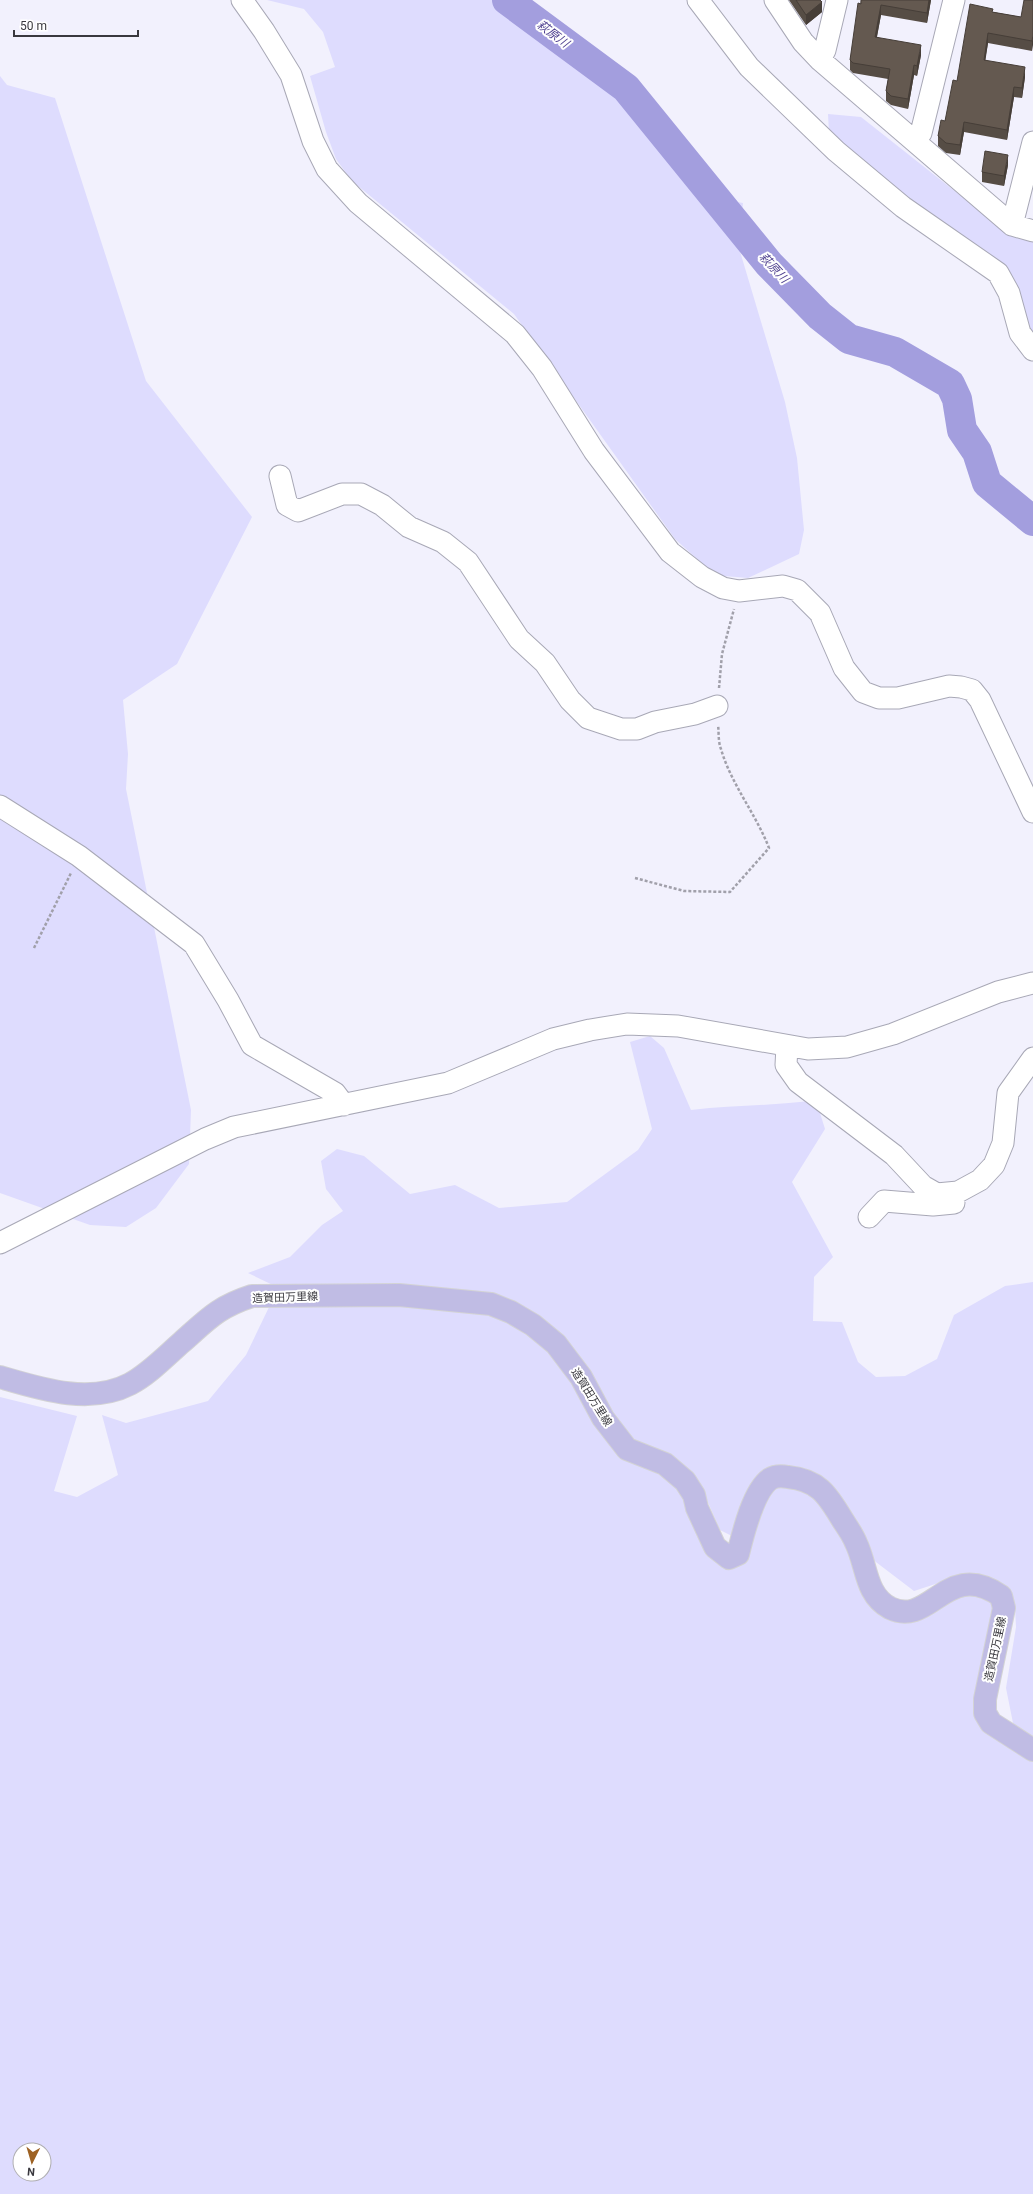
<svg xmlns="http://www.w3.org/2000/svg" width="1033" height="2194" font-family="Roboto,'Noto Sans JP',sans-serif">
  <rect width="100%" height="100%" fill="#f2f1fd"/>
  <path fill="#dedcfe" fill-rule="evenodd" d="M267,0h237l153,105 45,91 41,7 -4,45 46,154 12,56 7,72 -5,24 -51,24 -24,-2 -18,-9 -31,-28 -161,-225 -162,-133 -16,-22 -10,-27 -16,-56 25,-9 -12,-35 -19,-23z
    M0,76l7,9 48,13 91,283 106,136 -75,147 -54,36 5,54 -2,35 65,321 -2,54 -33,44 -30,19 -36,-2 -90,-32z
    M828,114l33,3 143,113 29,9v105l-28,-69 -121,-89 -55,-53z
    M650,1036l14,12 27,62c42,-5 83,-4 125,-10l9,29 -33,53 41,75 -19,20 -1,44 29,1 16,40 18,15 29,-1 32,-17 17,-44 51,-29 28,-4v460l-20,-19 -7,-35 10,-61 -1,-20 -7,-16 -12,-10 -30,-7 -52,17 -46,-35 -33,-66 -69,-17 -34,63 -12,-6 -14,-32 -17,-29 -60,-29 -45,-77 -23,-27 -33,-25 -251,-24 -29,-14 42,-16 32,-32 21,-14 -17,-22 -5,-28 16,-12 27,7 46,38 45,-9 44,23 68,-6 71,-52 14,-21 -22,-87z
    M271,1303h127l91,9 18,7 44,30 24,32 87,88 18,16 30,66 38,-13 26,-54 38,6 76,124 70,-22 37,7 -16,99 54,59v437h-1033v-797l77,19 -23,75 23,6 41,-22 -16,-60 24,8 82,-22 38,-46zM20,2150h24v24h-24z"/>
  <g fill="none" stroke-linecap="round" stroke-linejoin="round">
    <path stroke="#a39ede" stroke-width="30" d="M507,0l119,88 143,176 51,52 29,23 46,13 55,32 7,15 5,31 15,22 10,31 46,38"/>
    <defs>
      <path id="minor" d="M242,0l22,31 27,44 22,66 14,28 31,34 157,131 27,34 52,83 76,101 32,25 21,11 16,3 44,-5 14,4 23,23 24,55 19,24 16,6h19l51,-12 12,1 11,3 8,10 53,112
        M698,0l51,67 87,84 67,56 95,66 11,20 11,40 13,17
        M775,0l28,42 17,18 192,165 21,6
        M820,60l5,-10 12,-50
        M915,141l6,-8 33,-133
        M1012,225l21,-83
        M280,476l7,29 11,6 44,-17h19l21,11 27,22 34,15 25,20 51,77 26,24 25,37 18,18 33,11h16l18,-7 40,-8 22,-8
        M0,806l79,50 115,88 34,56 24,45 83,48 9,12
        M787,1046l-1,19 12,17 96,73 29,31 14,8 21,-2 22,-12 14,-15 9,-22 5,-50 25,-35
        M869,1217l15,-16 49,4 21,-2
        M0,1243l205,-104 29,-12 214,-44 105,-44 37,-9 37,-6 51,2 130,23 39,-2 46,-13 105,-42 35,-9"/>
      <path id="major" d="M0,1377c41,12 90,28 130,7 19,-10 36,-28 52,-42 26,-23 36,-35 70,-46l147,-1 92,9 20,8 22,13 23,19 25,33 22,41 24,31 38,15 20,17 9,14 3,13 18,39 14,11 9,-4c5,-20 15,-63 32,-75 5,-3 13,-3 18,-2 30,3 39,17 54,42 5,8 11,16 14,24 11,22 9,52 34,65 41,20 56,-50 111,-12l3,12 -19,91v14l6,10 42,27"/>
    </defs>
    <use href="#minor" stroke="#a8a8b6" stroke-width="23"/>
    <use href="#major" stroke="#d3d3d5" stroke-width="24"/>
    <path stroke="#a1a0aa" stroke-width="2.5" stroke-dasharray="3 2" stroke-linecap="butt" d="M719,688l3,-34 12,-45
      M635,878l49,13 46,1 39,-44c-13,-34 -38,-64 -48,-99 -3,-7 -2,-17 -3,-24
      M34,948l37,-75"/>
    <use href="#minor" stroke="#fff" stroke-width="21"/>
    <use href="#major" stroke="#c0bce4" stroke-width="22"/>
  </g>
  <path fill="#564d45" d="M789,0h31l2,12 -16,13z
    M861,0h70l-4,23 -46,-8 -4,22 44,18 -4,21 -3,-1 -6,34 -17,-4 -5,-4v-10l2,-12 -35,-6 -3,-3v-10z
    M1033,0l-1,51 -44,-8 -3,17 40,17 -3,21 -8,-1 -7,43 -43,-8 -4,23 -14,-2 -8,-7v-10l7,-15 12,-40 36,-69 28,5z
    M1008,165l-4,21 -22,-4v-10z"/>
  <path fill="#463e38" d="M929,0h2l-4,23v-10z
    M822,2v10l-16,13v-10z
    M881,5v10l-6,31v-9z
    M988,33v10l-4,27v-10z
    M1033,35v10l-1,6v-10z
    M921,45v10l-4,21v-10z
    M914,65v10l-6,34v-10z
    M1025,67v10l-3,21v-10z
    M1014,87v10l-7,43v-10z
    M964,122v10l-4,23v-10z
    M1008,155v10l-4,21v-10z"/>
  <path fill="#645950" stroke="#463e38" d="M796,0h24l2,2 -16,13z
    M861,0h68l-2,13 -46,-8 -6,32 46,8 -4,21 -3,-1 -6,34 -17,-3 -5,-5 4,-22 -37,-6 -3,-3 8,-57 3,1z
    M1024,0h9v35l-1,6 -44,-8 -4,27 41,7 -3,21 -8,-1 -7,43 -43,-8 -4,23 -14,-2 -8,-7 3,-16 4,1 8,-41 4,1 13,-77 23,5 -1,3 29,5z
    M985,151l23,4 -4,21 -22,-4z"/>
  <g text-anchor="middle" stroke-width="4" stroke-linejoin="round" paint-order="stroke">
    <g font-size="11" fill="#39383e" stroke="#fff">
      <text transform="translate(285 1297) rotate(-2)" y="4">造賀田万里線</text>
      <text transform="translate(592 1397) rotate(58)" y="4">造賀田万里線</text>
      <text transform="translate(995 1649) rotate(-78)" y="4">造賀田万里線</text>
    </g>
    <g font-size="12" font-style="italic" fill="#504290" stroke="#fff">
      <text transform="translate(553 34) rotate(37)" y="4">萩原川</text>
      <text transform="translate(774 268) rotate(47)" y="4">萩原川</text>
    </g>
  </g>
  <g transform="translate(32 2162) rotate(185)"><circle r="19" fill="#ffffff" stroke="#b0afb2"/>
  <path d="M0-3L7 15L0 10L-7 15Z" fill="#9d6122"/>
  <text y="-6" font-size="11" font-weight="bold" text-anchor="middle" fill="#39383e">N</text>
  </g>
  <path d="M14 30v6h124v-6" fill="none" stroke="#39383e" stroke-width="2"/>
  <text x="20" y="30" font-size="12" fill="#39383e" stroke="#ffffff" stroke-width="3" paint-order="stroke">50 m</text>
</svg>
